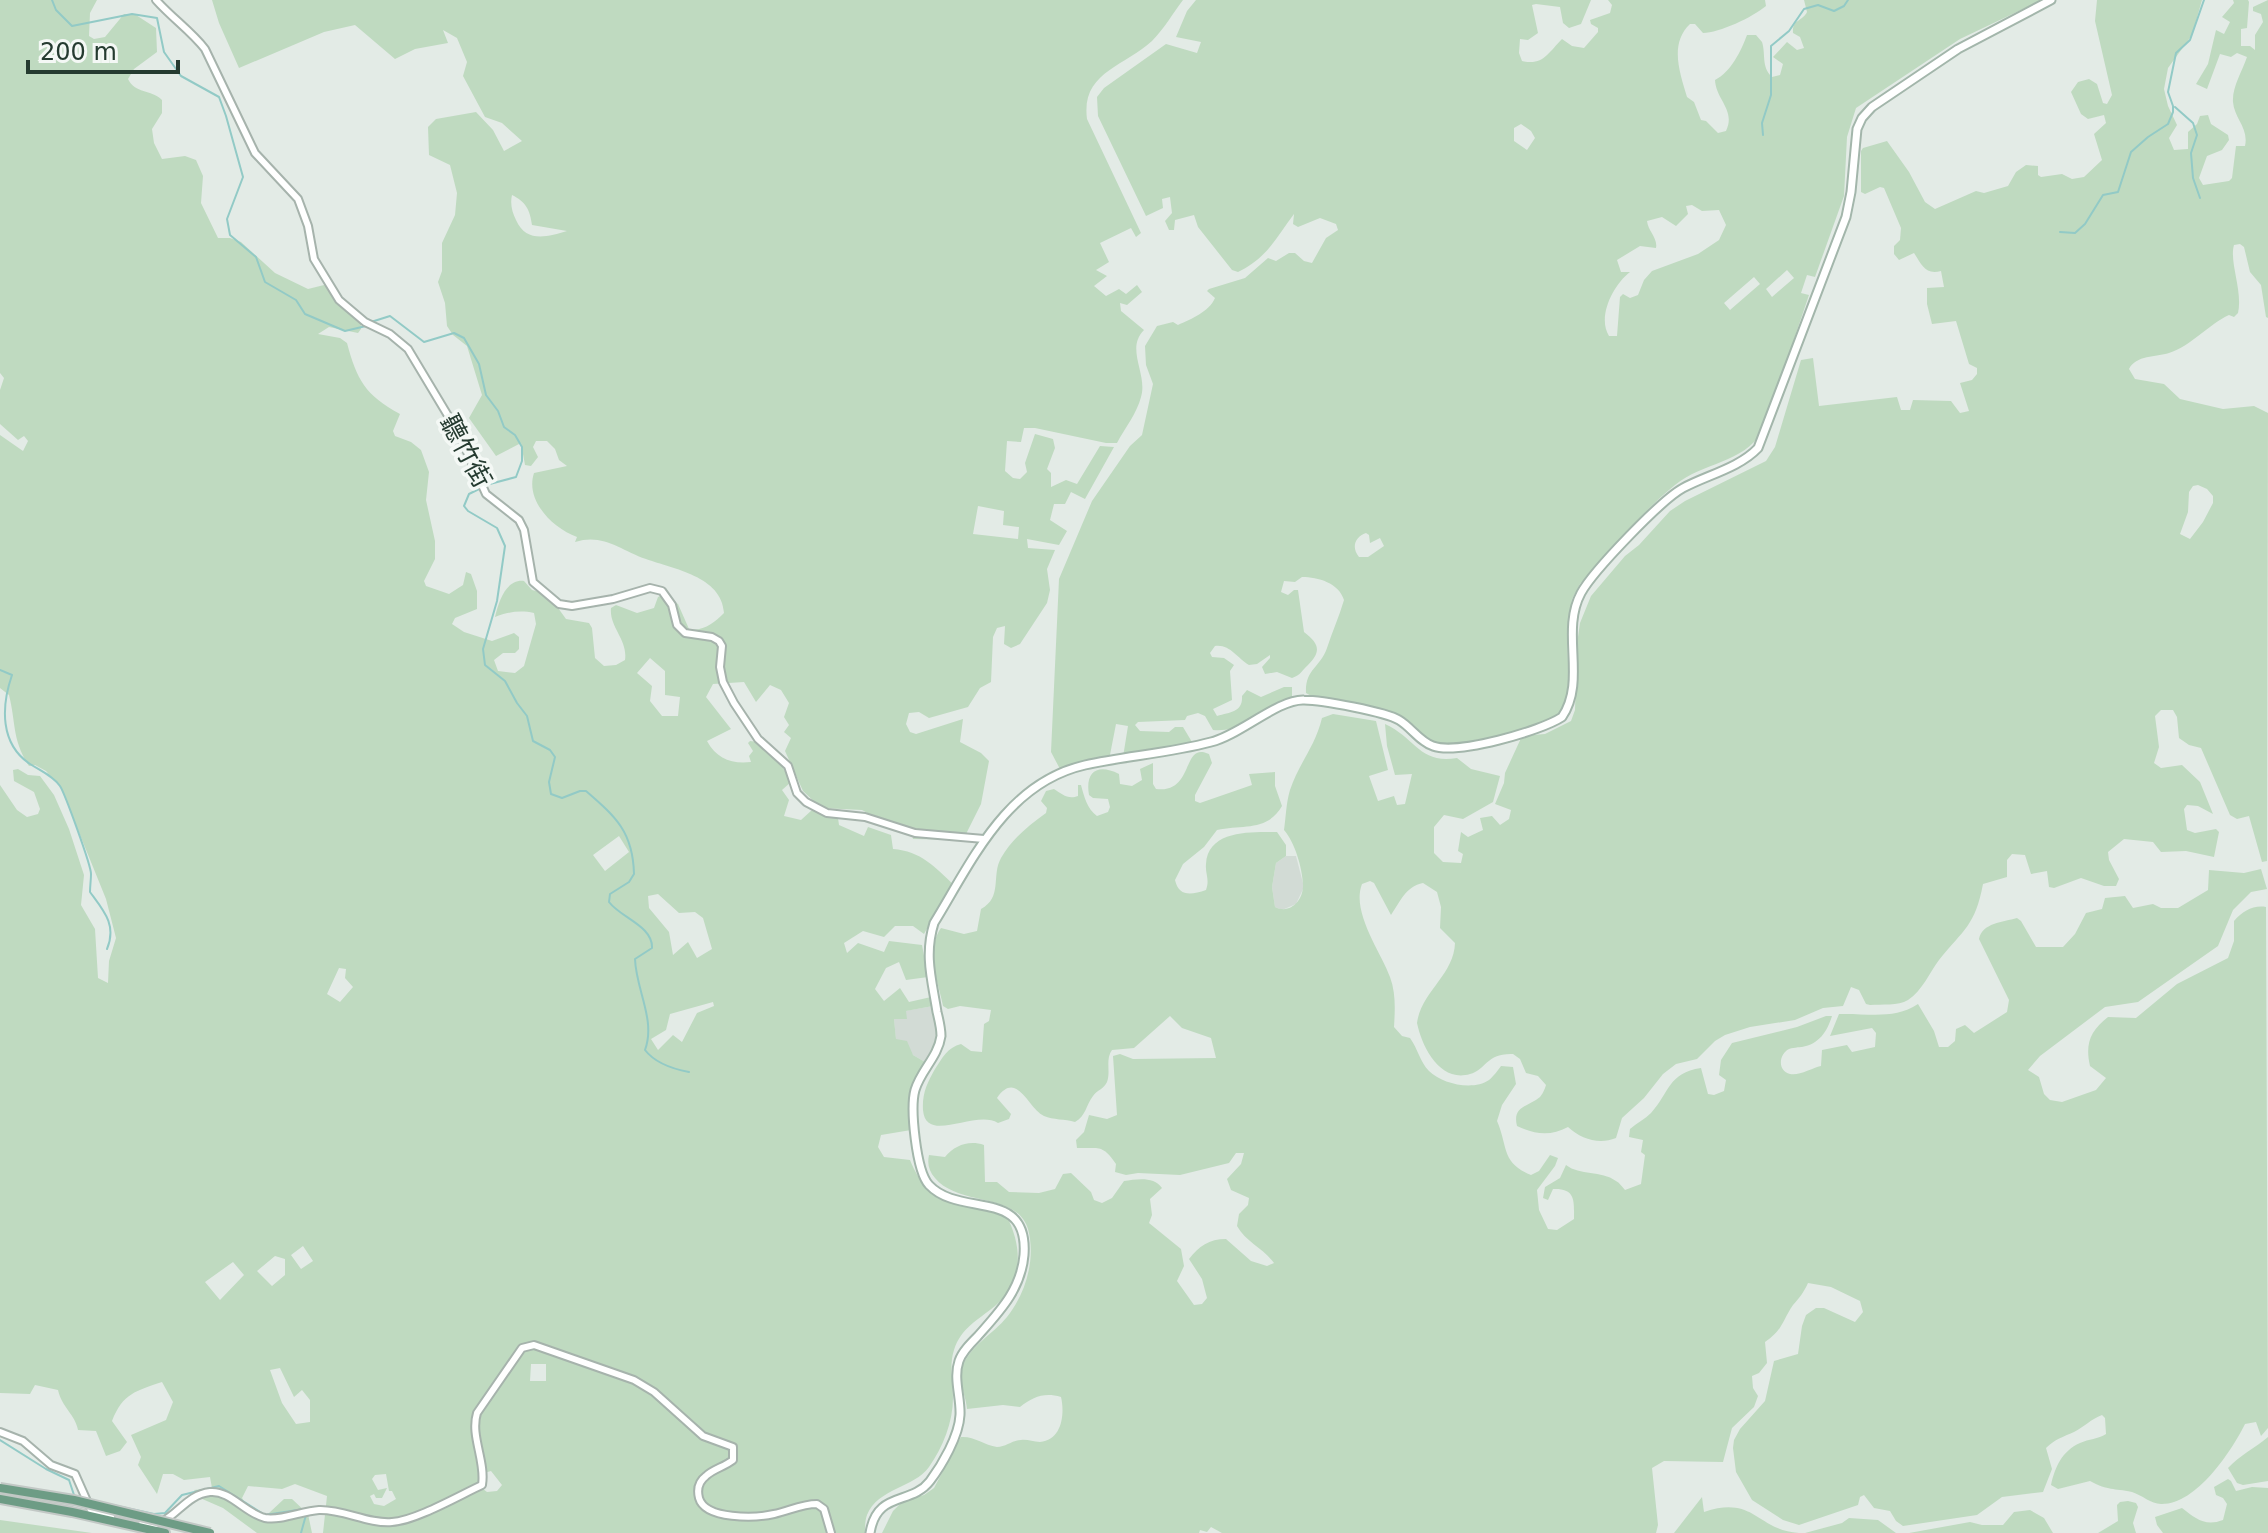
<svg xmlns="http://www.w3.org/2000/svg" width="2268" height="1533" font-family="'DejaVu Sans','Noto Sans TC',sans-serif">
  <rect width="100%" height="100%" fill="#e3ebe6"/>
  <path fill="#d2dbd5" d="M1286,856h10l8,31 -8,17 -14,6 -7,-3 -3,-20 4,-24z
    M933,1006l4,35 -6,15 -6,6 -12,-7 -17,-15 -2,-21 12,-1 -1,-7z"/>
  <path fill="#bfdac0" fill-rule="evenodd" d="M0,0h97l-7,13 -1,23 5,3 11,-2 19,-23 12,1 20,13 1,24 -23,17 -6,10c7,15 23,10 34,21v13l-10,16 2,14 8,16 23,-3 11,4 7,16 -2,27 17,35h12l11,4 34,31 33,16 16,-4 6,2 12,21 19,14v7l-3,4 -29,-6 -11,7 22,4 7,5c10,37 18,52 53,71l-7,17 2,5 16,6 10,8 8,22 -3,28 9,41v18l-11,22 2,5 23,8 14,-9 3,-13 5,2 6,17v18l-22,9 -3,6 12,8 28,9 22,-8 5,4v12l-4,4h-12l-9,7 4,11 17,2 9,-7 12,-42 -2,-11c-14,-3 -26,-1 -39,4 4,-16 11,-38 29,-36l8,9 16,4 18,25 23,4 3,5 3,30 9,8 12,-1 9,-5c3,-20 -16,-33 -14,-52l5,-3 21,8 17,-5 4,-11 5,-2 15,9 11,25c14,3 26,-7 35,-16 -2,-37 -51,-44 -78,-54 -26,-9 -43,-26 -71,-17l2,-5c-25,-9 -52,-37 -43,-64l33,-7 -8,-6 -4,-11 -8,-8h-11l-3,6 5,10 -7,9 -6,-1 -4,-22 -25,13 -27,-38 13,-23 -15,-49 -14,-11 -6,-9 -2,-23 -7,-21 4,-11v-28l13,-28 2,-22 -7,-28 -21,-10 -1,-28 8,-8 40,-7 17,18 11,21 18,-10 -20,-18 -17,-6 -22,-41 4,-14 -10,-24 -14,-8 5,13 -33,6 -20,10 -40,-34 -31,7 -85,36 -20,-45 -7,-23h971c-10,13 -19,29 -31,41 -28,26 -71,31 -65,78l54,114 -5,4 -5,-9 -31,15 9,19 -13,8 11,6 -13,10 12,10 13,-7 7,5 11,-9 5,7 -15,13 -7,-2 1,8 23,19c-19,19 4,44 -3,67 -4,16 -16,31 -24,46h-11l-71,-15h-11l-3,14 -14,-1 -2,30 8,7 7,1 7,-7 -2,-9 10,-29 18,5 2,9 -8,21 4,4v14l15,-7 11,4 23,-38 14,1 -29,52 -14,-7 -6,12h-11l-4,16 17,11 -8,14 -32,-6 1,9 27,2 -8,19 3,21 -3,13 -27,41 -9,4 -7,-4 1,-18 -8,2 -4,9 -2,45 -11,6 -12,19 -39,11 -10,-6 -10,1 -3,11 4,8 6,2 47,-15 -3,23 21,11 8,8 -8,43 -18,36 -50,-1 -2,-9 -17,-3 -32,-17 -41,-2 -18,-17 -18,-40 6,-13 -7,-6 5,-7 -5,-8 5,-14 -8,-13 -11,-5 -14,17 -12,-20 -31,2 -7,13 25,32 -24,12c10,18 24,23 44,21l-2,-6 4,-5 -5,-8 2,-2c22,1 31,24 41,41l-9,8 7,10 -5,16 17,4 11,-10 26,8 1,7 25,11 4,-9 23,8 2,14c28,2 42,18 62,37l-11,11 -20,37 -11,-8h-18l-11,11 -21,-6 -19,12 3,10 11,-10 26,9 5,-11 33,4 6,32 -22,3 -7,-18 -13,6 -11,21 9,12 16,-13 9,14 22,-5 2,9 -27,5 1,8h-13l2,20 11,2 6,14 12,7 -13,23 -1,45 -30,5 -3,12 6,10 26,3c20,50 53,42 97,57 16,31 16,65 -12,89 -17,14 -34,22 -41,44 -5,15 -1,32 -1,48 0,24 -10,49 -24,69 -15,21 -51,21 -62,48 -2,5 -2,13 -2,18h-542l4,-37 -32,-12 -13,5 -34,-3 -6,12 11,18 14,5 2,-8 15,-14h8l16,15 4,19h-55l-34,-25 -23,-10 -6,-8 18,-2 -2,-11 -26,3 -11,-6h-10l-6,20 -19,-29 3,-8 -10,-22 35,-15 7,-18 -11,-20c-26,9 -39,11 -50,39l15,21 -7,9 -14,5 -10,-25 -18,-1c-3,-16 -16,-22 -20,-40l-23,-5 -5,9 -30,-1v-608l17,25 10,7 11,-3 2,-5 -6,-17 -20,-11 -1,-11 5,-1 10,6 12,1 14,19 15,34 15,46 -3,30 14,24 3,49 10,5 1,-22 7,-23 -10,-39 -45,-111 -15,-17 -11,-6 -6,1c-17,-26 -13,-43 -20,-71l-9,-7v-253l23,16 5,-10 -4,-5 -6,4 -18,-16v-34l4,-12 -4,-5zM512,195c14,7 18,15 20,30l35,6c-20,6 -41,12 -51,-11 -4,-8 -6,-16 -4,-25zM978,506l26,5 -1,14 16,2 -1,12 -45,-5zM650,658l15,13v24l15,2 -2,19h-16l-12,-15 2,-15 -15,-13zM619,836l10,16 -24,19 -12,-16zM658,894l21,19 16,-1 8,6 9,31 -15,9 -9,-16 -15,13 -4,-23 -20,-24 -1,-12zM339,968l7,1 -1,9 8,9 -13,15 -13,-8zM713,1002l1,4 -17,7 -15,29 -9,-7 -15,15 -7,-11 15,-9 4,-16zM303,1246l10,15 -12,8 -10,-14zM275,1256l10,3v16l-13,11 -15,-15zM233,1262l11,13 -24,25 -15,-18zM531,1364h15v17h-16zM280,1368l14,29 8,-7 8,10v22l-14,2 -14,-21 -12,-33zM491,1471l11,14 -5,6 -10,1 -4,-3 1,-16zM386,1474l3,17h3l4,8 -12,7 -10,-2 -4,-8 4,-2 2,4h6l5,-10 -9,2 -6,-11 3,-4z
    M1196,0h395l-10,24 -12,4 -6,-5 -3,-16 -24,-3 -4,1 6,28 -10,7 -8,-1 -1,14 3,8c21,5 26,-8 40,-22l10,7 12,2 14,-16v-4l-7,-4 -1,-4 20,-7 2,-8 -4,-5h157l1,6c-13,11 -47,27 -63,27l-8,-9h-5c-21,20 -10,49 -3,73l7,5 7,18 5,1 12,12 8,-2c10,-21 -10,-31 -11,-51 16,-8 26,-29 32,-45h9l6,7c4,12 -1,25 10,35l8,-2 3,-11 -10,-7 14,-15 10,8 7,-2 -4,-11 -7,-4c-1,-14 9,-11 14,-21l-3,-12h238l-82,39 -104,69 -9,29 -3,59 -29,81 -8,-2 -6,18 8,2 -46,136c-21,33 -60,31 -88,54 -35,28 -64,66 -95,99l-8,15 -5,33 2,64 -5,12 -11,13 -28,9 -75,18 -20,-5 -16,-18 -19,-10 -75,-14 -14,-8c-1,-24 14,-25 21,-45 5,-16 12,-31 17,-48 -5,-17 -26,-23 -42,-23l-7,5 -11,-1 -3,11 7,3 6,-5h4l6,42c16,12 17,20 4,33 -7,6 -7,10 -16,13l-15,-6 -12,2 -3,-7 8,-9v-3l-13,9 -8,1c-12,-7 -19,-21 -34,-19l-5,7 2,4 12,1 10,7 -4,6 2,29 -19,9 4,7c14,-4 26,-4 25,-20l5,-6 14,7 23,-10h8v12c-24,13 -51,34 -79,31l-8,-14 -7,-3 -11,3 -2,4 -47,2 -3,3 5,6 29,1 6,-5h8l9,15 -8,5 -61,10 5,-31 -12,-2 -7,36 -49,9 -9,-17 8,-173 33,-78 38,-55 12,-11 11,-51 -7,-19 -1,-19 12,-20 16,-4 5,3c13,-6 31,-13 37,-27l-8,-7 2,-2 36,-11 23,-20 8,3 13,-8h6l9,8 8,2 14,-25 12,-8 -2,-6 -16,-6 -22,9 -5,-3 1,-10c-18,24 -27,44 -56,58l-6,-2 -34,-43 -4,-12 -19,5 -1,10h-5l-4,-9 7,-8 -2,-16 -8,2 1,9 -17,8 -48,-100 -1,-19 7,-9 62,-44 31,9 4,-11 -25,-5 11,-26zM1521,124l10,7 4,7 -8,12 -13,-9v-13zM1692,205l10,6 17,-1 7,15 -7,15 -21,14 -46,17 -8,9 -6,15 -8,3 -7,-4 -3,3 -3,39h-8c-12,-19 4,-51 21,-64h-9l-4,-12 23,-14 16,2c2,-10 -8,-17 -9,-27l15,-4 14,9 12,-12 -2,-8zM1787,270l7,8 -22,19 -6,-8zM1754,277l6,7 -30,26 -6,-7zM1366,533l3,2 1,8 10,-5 4,8 -16,11h-9c-8,-10 -4,-20 7,-24z
    M2097,0h105l-10,35 -24,33 -4,21 4,17 9,19 -8,13 5,12 14,-1v-17l9,-8 3,-8 8,-1 3,9 17,11 1,5 -7,10 -15,6 -8,22 4,7 26,-4 3,-3 4,-32h9c4,-18 -11,-28 -12,-44 -1,-15 9,-30 14,-45l-10,-4 -6,4 -11,-3 -13,35 -11,-5 12,-20 8,-34 8,4 6,-12 -8,-5 12,-14 -1,-3h15l1,2 -2,26 -6,1v17h9l5,4v-15l8,-13 -2,-8 -8,-3v-4l15,-7v318l-2,-1 -5,-32 -11,-13 -6,-25 -4,-3 -6,1c-5,17 9,46 4,68l-4,4 -5,-2c-20,9 -38,31 -60,38 -13,4 -33,2 -40,16l6,10 29,5 16,15 43,10 31,-3 14,7 -1,448 -5,1 -13,-46 -12,3 -7,-4 -29,-67 -12,-3 -10,-7 -2,-21 -4,-7h-12l-6,6 4,31 -5,16 7,5 21,-3 18,17 13,32 -15,-8 -11,-1 -3,4 3,21 8,3 21,-4 3,3 -5,25 -28,-6 -25,1 -8,-10 -29,-3 -16,13 1,8 10,19 -3,7h-12l-23,-8 -27,10 -5,-1 -2,-16 -16,3 -6,-19 -13,-1 -5,6v17l-24,7c-8,42 -19,45 -44,76 -9,12 -17,31 -31,40 -10,6 -26,4 -38,5l-4,-1 -7,-14 -8,-3 -8,19 -20,2 -28,12 -45,7 -25,8 -10,6 -18,18 -21,5 -13,10 -19,24 -22,20 -6,20c-17,7 -35,1 -48,-11 -18,10 -34,7 -51,-1 -5,-20 11,-19 23,-29 2,-2 5,-8 6,-12l-8,-9 -12,-3 -6,-14 -7,-5c-27,-1 -27,16 -43,20 -30,9 -48,-27 -53,-51 4,-31 37,-48 38,-80l-15,-15 1,-21 -4,-15 -14,-9c-17,3 -23,19 -32,32l-17,-32 -4,-2 -8,3c-11,28 19,68 28,93 6,16 5,33 4,50l8,9 8,2c8,11 10,24 19,33 13,13 44,20 60,9 4,-3 9,-10 12,-14l12,1 3,17 -14,21 -5,16c11,25 4,42 34,54l8,-4 11,-16 8,3 -3,8 -18,24 2,20 9,19 9,1 17,-11c0,-18 2,-31 -21,-30l-5,11 -5,-2 2,-11 15,-9 6,-13c14,11 35,5 50,16 4,2 6,6 9,9l16,-6 4,-29 -4,-3 2,-12 -14,-3 1,-8c7,-6 15,-10 21,-16 19,-21 17,-40 50,-45l7,26 6,1 10,-4 2,-11 -7,-5 2,-15 11,-17 65,-16 29,-11h6c-5,16 -13,28 -30,31 -1,0 -12,1 -13,2 -10,5 -12,22 1,25 9,2 22,-6 31,-8l1,-16 25,-5 5,7 23,-5 1,-14 -4,-5 -42,8 9,-22c28,-1 55,6 79,-10l16,27 5,16h9l7,-6 1,-12 9,-4 9,8 33,-21 2,-12 -30,-61c3,-16 24,-17 38,-21l4,3 15,26h27l12,-13 11,-21 16,-4 3,-11 20,-2 8,12 20,-4 8,4h17l30,-18 1,-20 35,3 17,-4 6,20 -16,3 -18,18 -15,36 -80,56 -33,5 -65,49 -12,14 11,7 5,17 6,6 12,2 34,-12 10,-12 -16,-12c-5,-22 0,-35 18,-49l28,1 41,-34 51,-26 6,-17v-20c9,-10 19,-16 32,-14l2,521 -7,8 -5,-14 -11,2c-14,28 -49,81 -84,80 -10,0 -19,-9 -29,-12 -19,-4 -23,-1 -42,-11l-32,8 -7,-4c4,-18 11,-34 29,-42 9,-4 18,-4 26,-9l-1,-16 -3,-3c-11,4 -18,12 -28,17 -11,5 -19,7 -28,16l6,21 -9,23 -41,5 -25,18 -74,11 -7,-5 -6,-10 -16,-3 -10,-13 -4,2 -2,8 -59,20 -16,-5 -31,-20 -16,-28 -3,-24 1,-8 6,-11 25,-28 9,-40 24,-7 4,-28 4,-11 10,-7h8l31,14 8,-10 -3,-11 -29,-14 -23,-4c-4,9 -8,14 -15,22 -11,16 -10,25 -28,37l2,21 -8,10 -7,3 1,12 5,8 -4,11 -22,21 -9,34 -59,-1 -12,7 6,57 -2,8h-434l-11,-6 -4,5 -7,-2 -1,3h-317l11,-22 11,-11 20,-5 10,-7 27,-51c13,-1 23,8 36,10 9,0 16,-7 24,-7 6,-1 12,2 19,2 22,-2 25,-28 21,-45 -17,-5 -28,0 -41,10l-17,-2 -36,4c-1,-14 -10,-29 -5,-42 9,-22 31,-33 45,-50 19,-24 29,-58 21,-88 -11,-37 -69,-22 -93,-51 -6,-7 -8,-14 -6,-23l16,2c10,-12 24,-17 39,-12l1,37h12l12,10 30,1 16,-4 8,-15 8,-1 20,19 3,8 8,3 10,-5 12,-17c13,-2 30,-5 38,7l-12,11 2,16 -3,8 32,26 3,17 -7,15 17,24 8,-1 5,-6 -5,-19 -13,-20c10,-13 20,-20 37,-20l25,22 16,5 7,-3c-11,-15 -28,-21 -37,-37l2,-12 9,-9 1,-7 -18,-8 -4,-11 14,-15 3,-11h-8l-7,10 -49,12 -42,-2 -12,2 -11,-3 1,-8c-14,-21 -18,-15 -39,-16l-1,-8 8,-8 5,-17 18,4 10,-4 -4,-59 7,-2 13,5 83,-1 -5,-20 -29,-10 -12,-12 -36,32 -22,2c-7,10 -1,21 -5,32 -3,7 -10,8 -14,14 -7,9 -7,20 -18,26 -10,-3 -22,-2 -31,-6 -16,-7 -27,-47 -47,-18l14,16 -2,5 -11,4c-23,-14 -72,22 -75,-13 -1,-16 4,-27 12,-41 7,-11 13,-22 26,-25l10,7 11,1 2,-28 5,-3 2,-11 -31,-4 -12,3 -5,-3c-5,-25 -18,-55 -2,-78l23,6 13,-3 4,-22c22,-12 10,-33 20,-51 11,-19 27,-32 45,-45l1,-5 -6,-7 5,-10 8,-2c8,5 14,11 24,7v-11h3c3,11 6,24 16,31l11,-4 2,-5 -2,-8 -15,-1 -4,-3c-4,-23 8,-32 30,-21l1,10 12,2 10,-6 -2,-11 13,-6v21l3,5c39,5 25,-48 53,-35l3,9 -17,32v6l5,2 52,-18 -3,-11 26,-2v14l7,20c-15,26 -39,18 -65,24l-13,17 -21,17 -8,16c4,17 16,15 31,10 4,-11 -1,-16 0,-26 2,-35 47,-32 71,-32l9,13v11l-10,7 -4,24 3,20c15,8 29,-7 28,-23 -1,-17 -8,-41 -19,-54 2,-13 2,-27 6,-40 9,-27 25,-43 32,-72l11,-4 43,7 12,49 -19,6 9,25 16,-5 3,9 8,-1 7,-30 -17,1 -8,-29 -2,-22c32,15 34,40 72,34l14,11 29,7 -7,26 -30,17 -19,-4 -10,12v26l9,9 18,1 2,-9 -5,-3 3,-19 7,5 15,-7 -3,-12 12,-2 8,9 9,-6 2,-9 -16,-6 9,-21 1,-10 17,-37 23,-2 26,-13 4,-11 2,-66 3,-21 11,-27 34,-40 14,-11 31,-34 15,-10 81,-40 9,-14 26,-87 12,-2 6,48 78,-9 4,13h9l3,-10 38,1 9,12 9,-2 -9,-28 12,-3 5,-6v-6l-8,-4 -13,-43 -24,3 -5,-20v-16l17,-1 -3,-16c-16,4 -19,-6 -27,-18l-15,7 -5,-6v-8l6,-6 1,-12 -17,-40 -4,-1 -15,7 -4,-2v-41l2,-3 24,-7 22,31 16,30 10,7 41,-18 8,2 24,-7 8,-14 10,-7 12,1v9l3,2 21,-3 10,5 12,-2 18,-17 -8,-26 12,-11 -2,-8 -16,4 -7,-5 -10,-22 7,-10 11,-3 8,5 6,19 4,1 5,-9 -17,-74zM2198,485l9,4 6,7v7l-10,19 -13,17 -10,-5 8,-22 1,-20 4,-6z
    M2268,1437v44l-25,4 -6,-2 -9,-15c12,-13 27,-20 40,-31z
    M2228,1479l3,2 5,10 16,-4 16,1v45h-105l-6,-8 -2,-8 27,-9c13,10 23,19 41,12l4,-16 -4,-6 -7,-3 -2,-8z
    M1702,1497l2,15c51,-17 52,18 95,21h-125z
    M2128,1501l8,2 2,4 -5,16 3,10h-38l20,-12 -1,-16 3,-3z
    M2030,1510l14,8 9,15h-144l61,-11 12,3h21l11,-13z
    M1849,1518l29,2 18,13h-91l37,-10z
    M0,1520l92,13h-92z"/>
  <g fill="none" stroke-linecap="round" stroke-linejoin="round">
    <path stroke="#92cac6" stroke-width="2" d="M52,0l4,10 16,16 60,-12 25,4 7,34 17,24 38,21 7,19 17,61 -16,42 3,16 26,22 9,25 31,18 9,14 40,17 21,-5
      M2175,107l18,16 4,12 -6,18 2,25 7,20
      M1763,135l-1,-12 9,-28v-49l18,-15 15,-22 14,-4 16,6 10,-5 4,-6
      M2060,232l15,1 10,-9 18,-29 15,-3 13,-40 17,-15 20,-13 5,-12v-6l-5,-14 8,-39 14,-13 14,-40
      M371,322l19,-6 34,26 30,-9 10,5 15,26 7,31 12,16 6,16 11,8 7,12v14l-6,16 -30,8
      M481,488l-12,6 -5,12 4,5 29,17 8,18 -8,55 -14,48 2,16 20,16 12,22 10,13 6,25 17,9 5,7 -6,25 2,12 11,4 18,-7h6c30,26 47,41 48,83l-5,8 -19,12 -1,8c12,16 44,24 43,46l-17,11c1,31 21,61 10,91 10,13 28,19 44,22
      M0,670l12,5c-11,32 -12,69 18,89 11,7 23,12 30,22 5,8 31,79 31,88 0,6 -1,12 -1,18 14,19 27,33 17,57
      M0,1440l46,29 23,11 5,15
      M90,1500l64,14 11,-1 17,-18 37,-9 46,29 39,-6
      M301,1533l5,-18"/>
    <defs>
      <path id="tertiary" d="M156,0c16,18 35,31 49,49l50,104 43,46 10,27 6,33 25,41 26,22 25,12 18,15 51,85 27,60 33,26 5,10 9,52 26,22 13,2 41,-7 37,-11 12,3 10,14 5,20 8,8 27,4 7,4 3,5 -2,21 3,15 11,21 24,36 30,27 9,27 9,9 21,11 38,4 50,16 69,6
        M0,1432l23,9 28,24 24,9 16,36 20,7
        M142,1524c30,6 39,-29 68,-32 20,-2 36,22 55,26 16,3 37,-7 54,-8 24,-1 49,14 73,12 23,-1 68,-27 90,-37 4,-24 -12,-49 -5,-72l45,-65 12,-3 100,35 20,12 49,44 30,11v13c-9,7 -20,9 -27,16 -8,6 -9,14 -7,22 6,22 57,20 75,16 15,-3 27,-10 43,-10l7,5 7,24"/>
      <path id="secondary" d="M870,1533c7,-43 41,-27 60,-52 12,-16 29,-45 30,-66 1,-17 -7,-37 -1,-54 3,-9 11,-17 18,-24 22,-25 44,-47 47,-82 5,-68 -64,-37 -95,-70 -13,-14 -19,-77 -14,-95 6,-20 23,-33 26,-54 0,-7 -2,-16 -4,-24 -5,-32 -13,-57 -3,-89 38,-62 72,-140 151,-158 41,-9 85,-12 126,-23 29,-7 67,-43 93,-42 18,0 82,12 95,20 12,7 21,22 34,26 24,9 108,-15 129,-29 25,-37 -2,-85 19,-124 12,-22 80,-93 102,-105 24,-13 56,-20 75,-40l88,-231 5,-25 6,-63 5,-11 10,-11 86,-58 93,-49"/>
      <path id="primary" d="M0,1499l72,13 93,21"/>
    </defs>
    <use href="#tertiary" stroke="#a6b3ac" stroke-width="10"/>
    <use href="#secondary" stroke="#a3b6ab" stroke-width="11"/>
    <use href="#primary" stroke="#c2c8c5" stroke-width="12"/>
    <use href="#tertiary" stroke="#fff" stroke-width="6"/>
    <use href="#secondary" stroke="#fff" stroke-width="7"/>
    <use href="#primary" stroke="#6d9c85" stroke-width="8"/>
    <defs>
      <path id="primary-bridge" d="M0,1488l74,12 136,33"/>
    </defs>
    <use href="#primary-bridge" stroke="#c2c8c5" stroke-width="12" stroke-linecap="butt"/>
    <use href="#primary-bridge" stroke="#6d9c85" stroke-width="8"/>
  </g>
  <g text-anchor="middle" stroke-width="7" stroke-linejoin="round" paint-order="stroke">
    <g font-size="26" fill="#253b30" stroke="#f4f8f5">
      <text transform="translate(466 451) rotate(62)" y="9">聽竹街</text>
    </g>
  </g>
  <path d="M28 60v12h150v-12" fill="none" stroke="#253b30" stroke-width="4"/>
  <text x="40" y="60" font-size="24" fill="#253b30" stroke="#f4f8f5" stroke-width="6" paint-order="stroke">200 m</text>
</svg>
